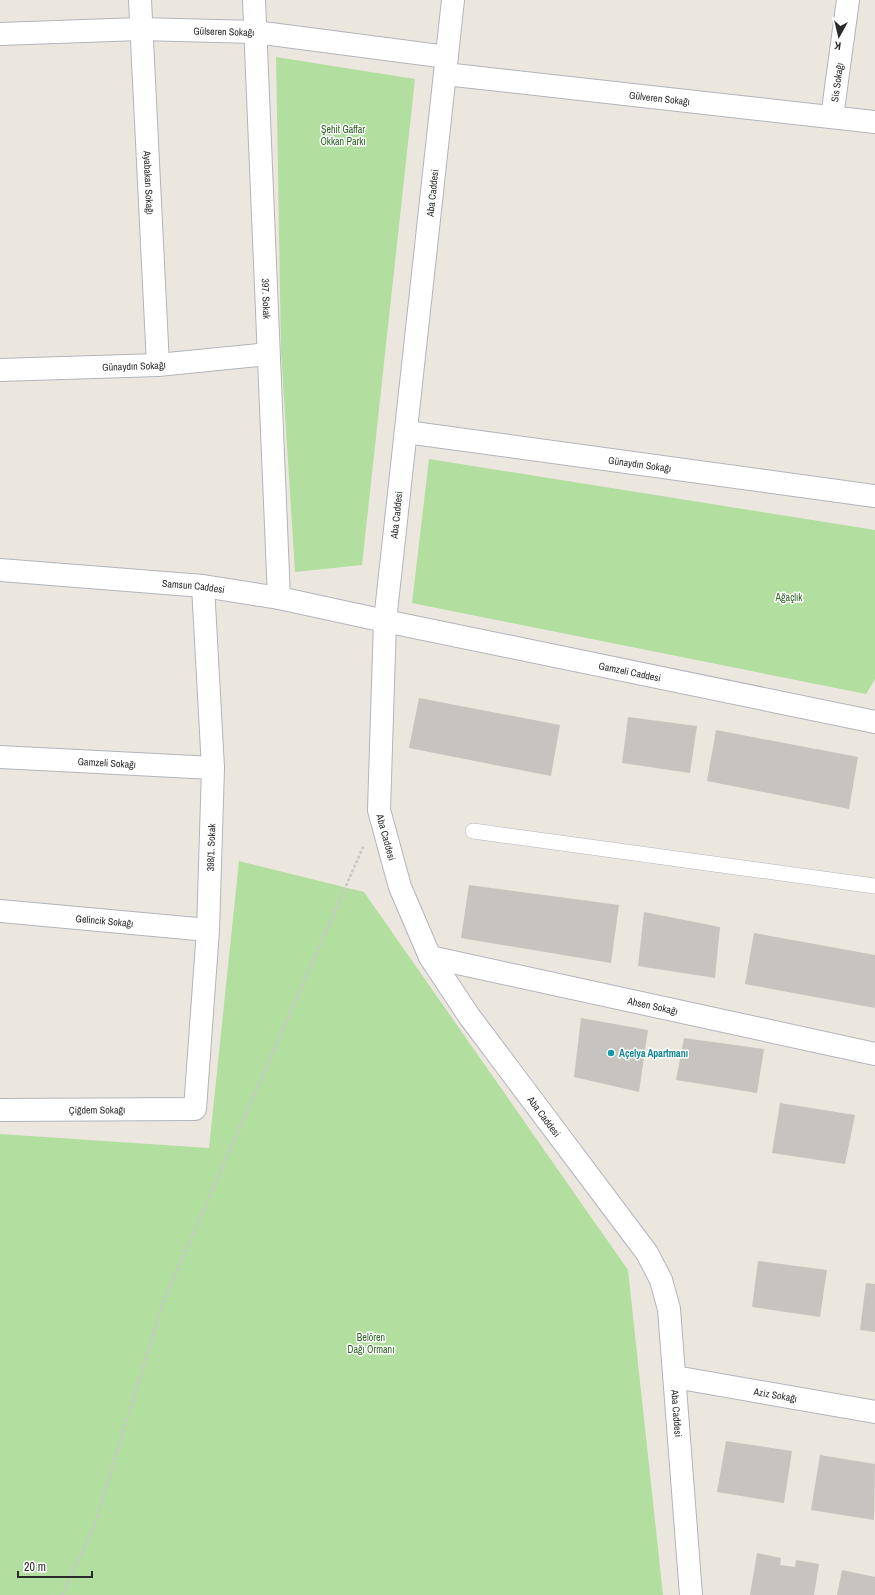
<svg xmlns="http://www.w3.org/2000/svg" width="875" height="1595" font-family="'Archivo Narrow',sans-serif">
  <rect width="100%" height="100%" fill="#ece7de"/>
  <path fill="#b2de9f" d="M276,57l139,22 -53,486 -67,7 -14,-221z
    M429,459l446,71v149l-9,15 -454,-91z
    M239,861l125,31 264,378 35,325h-663v-461l209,14z"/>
  <path fill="#c7c3be" d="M419,698l141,27 -9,51 -142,-28z
    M628,717l69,9 -7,47 -68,-10z
    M716,730l142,27 -9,52 -142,-28z
    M469,885l150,20 -8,58 -150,-25z
    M644,912l76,15 -5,51 -77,-12z
    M754,933l121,22v53l-130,-24z
    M581,1018l67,12 -9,62 -65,-15z
    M684,1038l80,11 -7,44 -81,-13z
    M780,1103l75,12 -10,49 -73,-11z
    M758,1261l69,9 -7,47 -68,-10z
    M866,1283l9,1v48l-15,-2z
    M726,1441l66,10 -8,52 -67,-11z
    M820,1455l55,9 -1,56 -63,-10z
    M757,1553l24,5 -1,7 15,2 1,-7 23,4 -5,31h-64z
    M842,1570l33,7v18h-38z"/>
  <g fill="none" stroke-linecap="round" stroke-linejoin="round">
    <defs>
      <path id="service" d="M473,831l402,55"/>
      <g id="minor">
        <path id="s1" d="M140,0l18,365"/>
        <path id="s2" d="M254,0l25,598"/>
        <path id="s3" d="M0,34l140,-5 115,3 192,25"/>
        <path id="s4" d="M445,74l430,48"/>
        <path id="s5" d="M832,117l16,-117"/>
        <path id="s6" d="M0,370l158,-5 110,-11"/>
        <path id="s7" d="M406,432l469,64"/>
        <path id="s8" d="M0,757l213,11"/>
        <path id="s9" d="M0,911l208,19"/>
        <path id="s10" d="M430,957l445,97"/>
        <path id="s11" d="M0,1110l195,-1 13,-179 5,-162 -10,-182"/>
        <path id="s12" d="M675,1377l200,35"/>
      </g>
      <g id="tertiary">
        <path id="s13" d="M453,0l-68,621 -6,189 21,77 30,70 39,59 178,237 14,27 8,29 22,286"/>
        <path id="s14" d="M0,570l203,16 76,12 106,23 490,101"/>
      </g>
    </defs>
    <use href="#service" stroke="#b2b4bd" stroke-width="16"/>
    <use href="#minor" stroke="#b2b4bd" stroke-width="24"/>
    <use href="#tertiary" stroke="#b2b4bd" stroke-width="24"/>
    <path stroke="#c8c8c8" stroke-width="2.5" stroke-dasharray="3 2" stroke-linecap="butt" d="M62,1595l31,-66 71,-229 200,-455"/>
    <use href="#service" stroke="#fff" stroke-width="15"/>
    <use href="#minor" stroke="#fff" stroke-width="22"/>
    <use href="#tertiary" stroke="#fff" stroke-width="22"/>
  </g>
  <circle fill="#0f9aa8" stroke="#fff" stroke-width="1.5" cx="611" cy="1053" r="4"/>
  <g text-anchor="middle" stroke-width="3" stroke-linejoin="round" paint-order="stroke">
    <g font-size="10" fill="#2b2b2b" stroke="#fff">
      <text dy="4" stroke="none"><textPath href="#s3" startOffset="224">Gülseren Sokağı</textPath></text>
      <text dy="4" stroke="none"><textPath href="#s5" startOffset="35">Sis Sokağı</textPath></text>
      <text dy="4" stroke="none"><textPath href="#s4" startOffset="216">Gülveren Sokağı</textPath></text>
      <text dy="4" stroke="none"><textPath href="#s1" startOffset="183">Ayabakan Sokağı</textPath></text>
      <text transform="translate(432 193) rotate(-84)" y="4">Aba Caddesi</text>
      <text dy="4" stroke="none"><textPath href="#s2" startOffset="299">397. Sokak</textPath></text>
      <text dy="4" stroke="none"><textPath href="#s6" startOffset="134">Günaydın Sokağı</textPath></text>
      <text dy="4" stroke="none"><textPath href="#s7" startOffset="236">Günaydın Sokağı</textPath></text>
      <text transform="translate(396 515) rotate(-84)" y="4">Aba Caddesi</text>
      <text dy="4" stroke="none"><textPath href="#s14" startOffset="194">Samsun Caddesi</textPath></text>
      <text dy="4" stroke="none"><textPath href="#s14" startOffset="639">Gamzeli Caddesi</textPath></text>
      <text dy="4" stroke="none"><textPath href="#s8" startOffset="107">Gamzeli Sokağı</textPath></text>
      <text dy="4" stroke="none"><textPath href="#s13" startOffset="842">Aba Caddesi</textPath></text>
      <text dy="4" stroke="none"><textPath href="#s11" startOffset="457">398/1. Sokak</textPath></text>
      <text dy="4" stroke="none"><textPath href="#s9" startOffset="105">Gelincik Sokağı</textPath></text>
      <text dy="4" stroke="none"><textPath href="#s10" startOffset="228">Ahsen Sokağı</textPath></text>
      <text dy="4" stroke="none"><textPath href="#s11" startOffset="97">Çiğdem Sokağı</textPath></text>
      <text dy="4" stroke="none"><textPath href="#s13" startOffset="1166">Aba Caddesi</textPath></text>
      <text dy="4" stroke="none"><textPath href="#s12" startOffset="102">Aziz Sokağı</textPath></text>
      <text dy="4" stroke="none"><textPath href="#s13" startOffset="1502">Aba Caddesi</textPath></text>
    </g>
    <g font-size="10" fill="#2b6320" stroke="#fff">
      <text x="343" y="133">Şehit Gaffar<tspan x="343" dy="12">Okkan Parkı</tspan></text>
      <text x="789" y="601">Ağaçlık</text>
      <text x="371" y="1341">Belören<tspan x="371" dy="12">Dağı Ormanı</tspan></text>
    </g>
    <g font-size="10" font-weight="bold" fill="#0d838f" stroke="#fff" text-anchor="start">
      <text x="619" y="1057">Açelya Apartmanı</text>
    </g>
  </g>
  <g transform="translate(839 36) rotate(188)" stroke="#ffffff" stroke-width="3" paint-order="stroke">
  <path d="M0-3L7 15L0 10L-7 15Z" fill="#2b2b2b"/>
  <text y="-6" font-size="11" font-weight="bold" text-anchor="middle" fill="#2b2b2b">K</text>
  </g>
  <path d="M18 1571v6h74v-6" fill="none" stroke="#2b2b2b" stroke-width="2"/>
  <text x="24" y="1571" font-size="12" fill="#2b2b2b" stroke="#ffffff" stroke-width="3" paint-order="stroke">20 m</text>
</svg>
